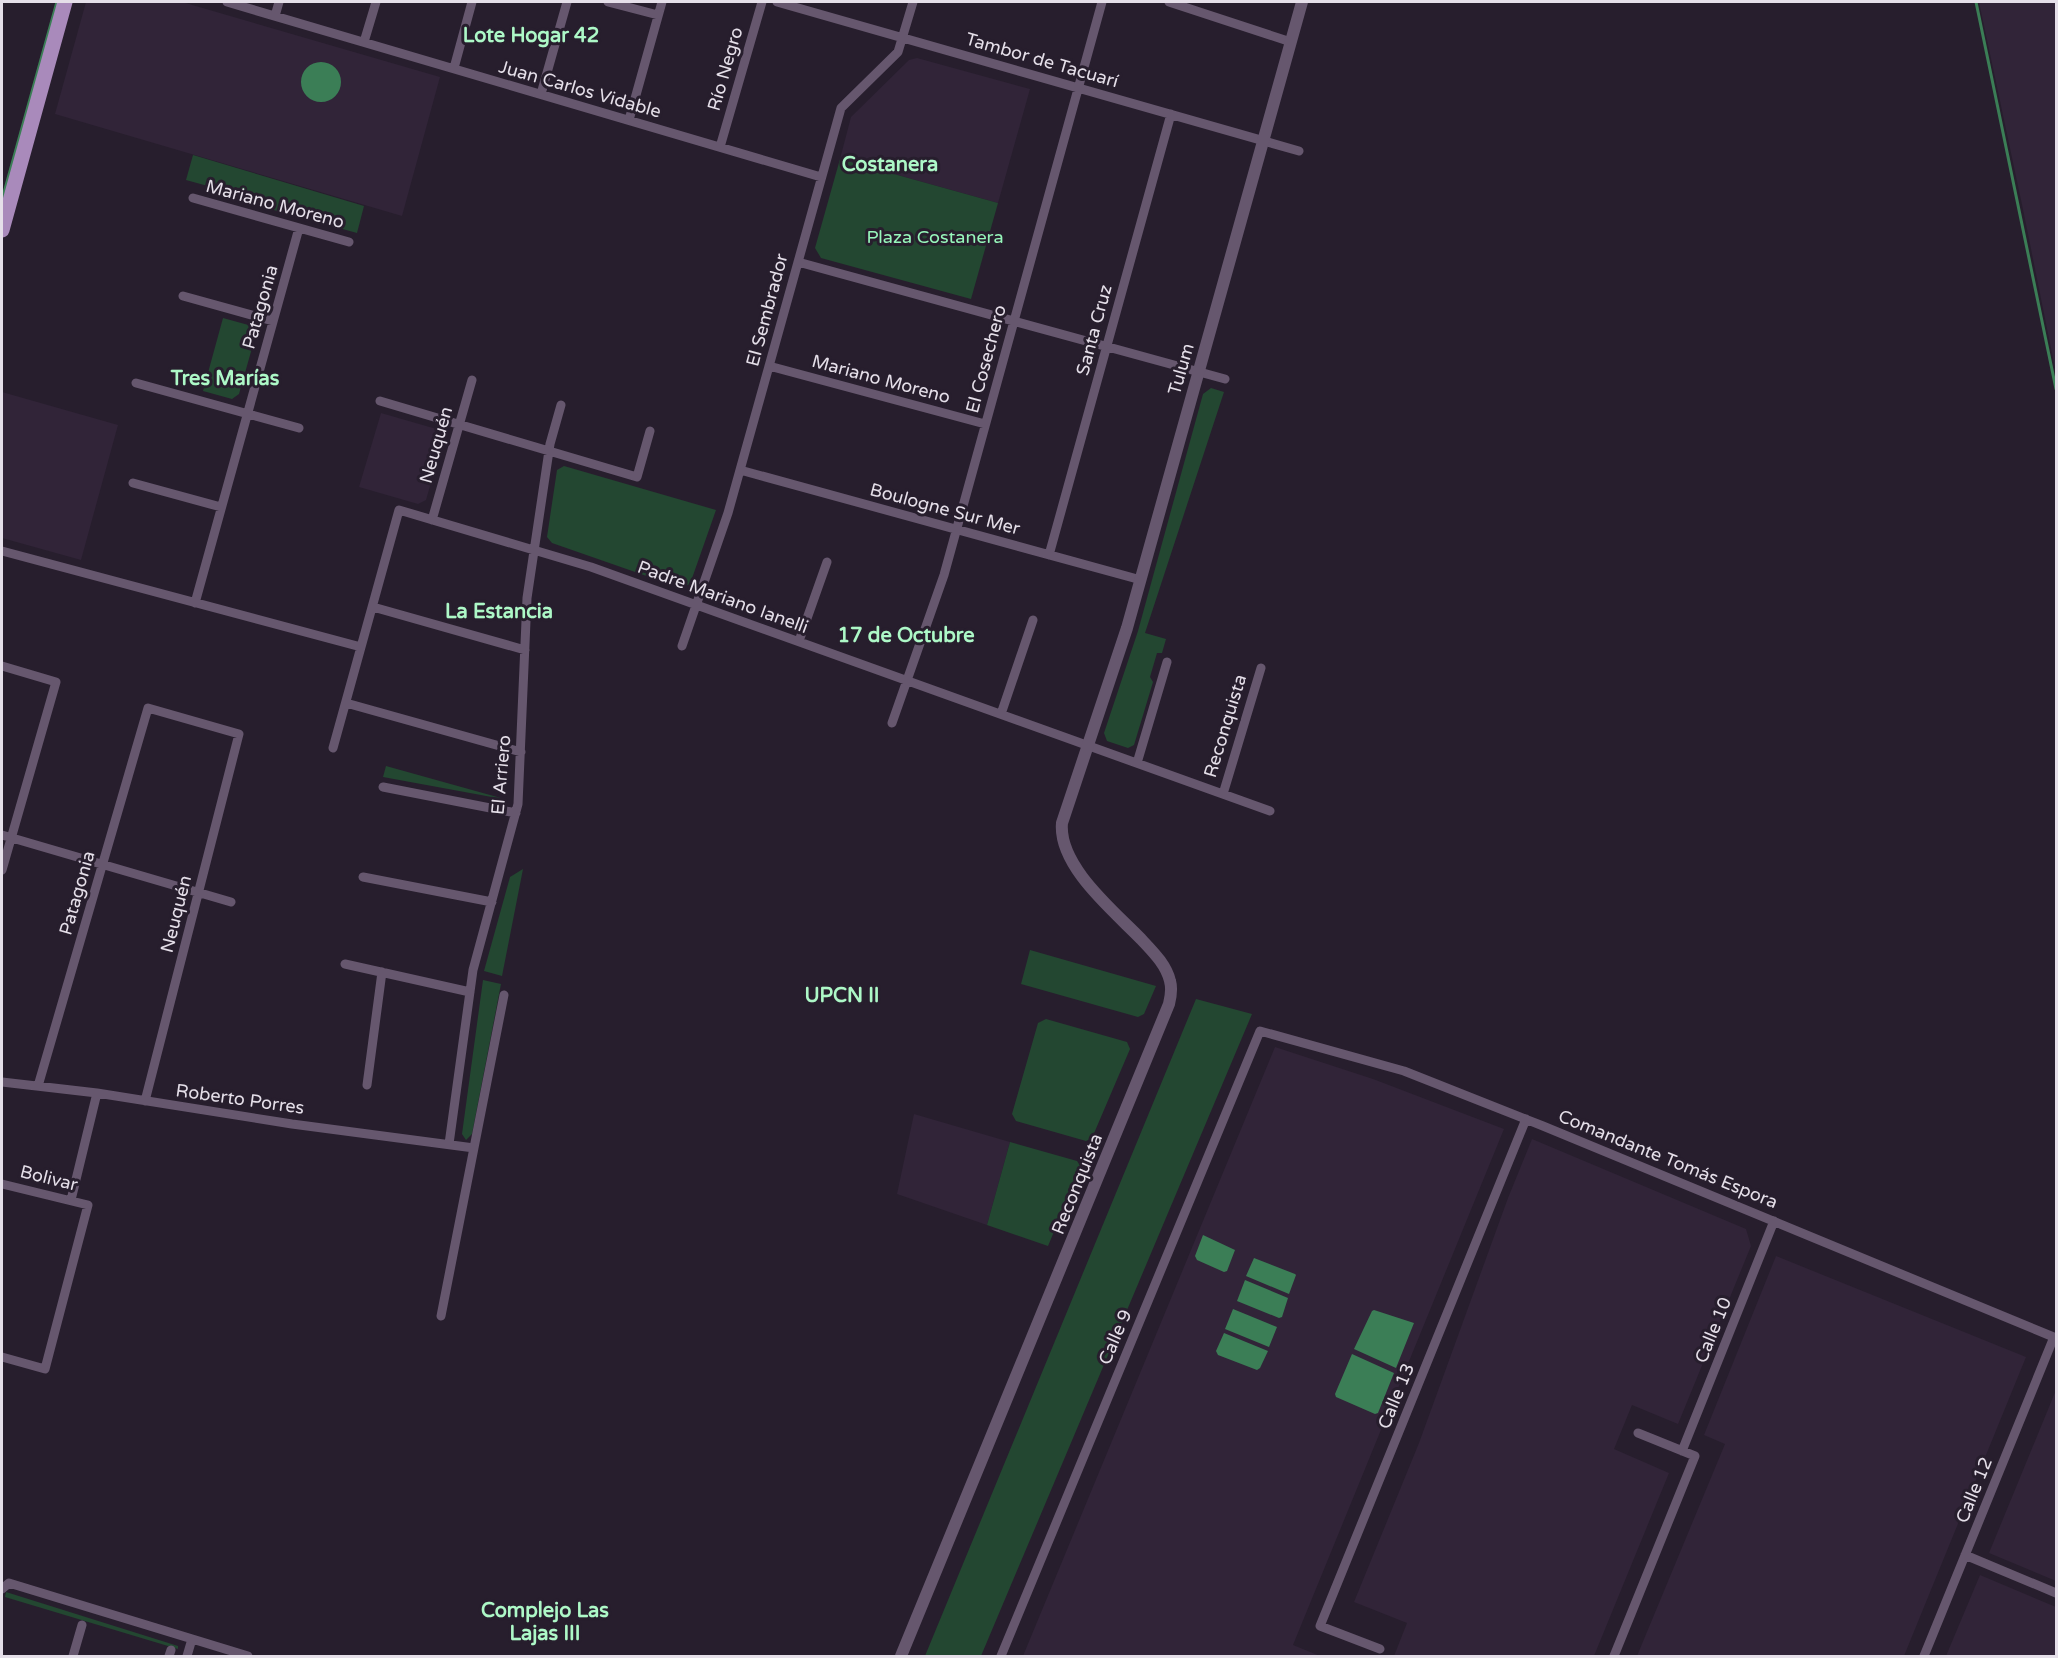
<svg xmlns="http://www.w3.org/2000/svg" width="2058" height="1658" font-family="'Varela Round',sans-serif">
  <rect width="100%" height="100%" fill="#271e2d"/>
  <path fill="#312438" d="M86,2h96l258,75 -38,139 -347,-102z
    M1979,2h77v371l-32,-159z
    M917,58l113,31 -32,114 -158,-44 11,-42 58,-57z
    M2,392l116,33 -37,135 -79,-22z
    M381,413l59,17 4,7 -18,63 -8,4 -59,-17z
    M1275,1047l98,32 131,50 -211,516 27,11h-297z
    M914,1114l96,28 -23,83 -90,-31z
    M1532,1139l214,90 5,17 -73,178 -46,-19 -18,44 55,24 -75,183h-200l13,-33 -53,-21 65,-159 89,-245z
    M1776,1256l250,101 -122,299h-267l88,-212 -21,-9z
    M2056,1390v191l-67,-28z
    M1980,1575l76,32v49h-110z"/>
  <path fill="#234731" d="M193,155l171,51 -7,27 -137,-38 -5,-7 -29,-8z
    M840,159l158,44 -27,96 -150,-41 -6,-10z
    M223,318l29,8 4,8 -17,60 -7,5 -29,-8z
    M1211,388l13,4 -79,241 21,6 -4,14h-5l-7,24 3,5 -19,63 -6,3 -21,-7 -3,-8 34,-102 65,-237z
    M564,466l152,44 -26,74 -9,4 -129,-45 -5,-6 10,-67z
    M386,766l122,34 -125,-23z
    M523,869l-21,107 -18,-5 26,-94z
    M1030,950l126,36 -12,28 -6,3 -117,-33z
    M483,980l18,4 -29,150 -6,6 -4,-6z
    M1196,999l56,15 -271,642h-56z
    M1046,1019l81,23 3,7 -38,89 -6,3 -70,-20 -4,-7 26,-91z
    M1010,1142l67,19 4,6 -33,79 -61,-21z
    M6,1592l172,54v3l-173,-52z"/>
  <path fill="#3b7e56" d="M301 82a20 20 0 1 1 40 0a20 20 0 1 1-40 0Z
    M1203,1235l32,15 -8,21 -3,1 -27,-12 -2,-4z
    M1254,1258l41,16 1,1 -7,19 -43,-18z
    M1245,1280l43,18 -6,19 -3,1 -42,-17z
    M1233,1309l44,18 -8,20 -44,-18z
    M1374,1310l40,13 -18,45 -42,-19 18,-38z
    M1224,1333l44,18 -8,17 -3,2 -39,-15 -2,-4z
    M1352,1354l42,19 -16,40 -3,1 -39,-17 -1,-3z"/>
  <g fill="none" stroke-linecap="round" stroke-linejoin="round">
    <path stroke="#3b7e56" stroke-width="3" d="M1976,2l80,387
      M2,200l55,-198"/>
    <path stroke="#66576e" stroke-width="9" d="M227,2l594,175
      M608,2l50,13
      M777,2l522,149
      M1169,2l122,40
      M275,16l4,-14
      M364,42l12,-40
      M454,68l18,-66
      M541,94l26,-92
      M629,120l33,-118
      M720,147l42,-145
      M193,198l156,44
      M798,262l427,117
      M183,296l90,25
      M769,366l216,58
      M136,383l163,45
      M380,401l257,76 13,-46
      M740,470l401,110
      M133,483l88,24
      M432,520l40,-140
      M2,551l359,96
      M1049,555l122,-441
      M195,603l104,-375
      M373,607l152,43
      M799,641l28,-79
      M682,646l46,-133 113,-405 57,-56 15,-50
      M2,666l54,16 -54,188
      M346,703l175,49
      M1001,714l32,-94
      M892,723l52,-148 158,-573
      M333,748l66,-238 192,57 679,244
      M1137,763l30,-101
      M383,787l133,26
      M1223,794l38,-126
      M2,835l229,67
      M363,877l129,25
      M345,964l125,28
      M2,1082l95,11 195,31 182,24
      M367,1085l15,-113
      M38,1086l110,-378 91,26 -94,367
      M449,1144l24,-174 45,-166 9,-206 23,-154 11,-39
      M2,1184l86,21 -43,164 -43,-12
      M71,1200l26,-107
      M441,1316l63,-321
      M1682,1451l92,-230
      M1965,1555l91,38
      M2,1589l7,-6 239,73
      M1380,1649l-60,-23 206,-507
      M73,1656l9,-31
      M169,1656l2,-6
      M187,1656l5,-17
      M1001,1656l259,-625 144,40 139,55 513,212
      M1614,1656l81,-200 -57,-23
      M1924,1656l130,-319"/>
    <path stroke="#66576e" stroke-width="12" d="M901,1656l268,-652c2,-8 3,-16 1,-23 -4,-17 -18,-30 -29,-42 -27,-28 -83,-73 -79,-116l65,-195 175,-626"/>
    <path stroke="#a98abb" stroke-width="15" d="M2,230l63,-228"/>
  </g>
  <g text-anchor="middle" stroke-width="6" stroke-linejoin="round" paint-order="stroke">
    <g font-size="18" fill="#e5dfe9" stroke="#271e2d">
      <text transform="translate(1042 60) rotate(16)" y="6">Tambor de Tacuarí</text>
      <text transform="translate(725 69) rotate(-74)" y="6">Río Negro</text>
      <text transform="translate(580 89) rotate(16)" y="6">Juan Carlos Vidable</text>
      <text transform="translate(275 204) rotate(15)" y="6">Mariano Moreno</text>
      <text transform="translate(260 307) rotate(-74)" y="6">Patagonia</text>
      <text transform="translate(767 310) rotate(-75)" y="6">El Sembrador</text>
      <text transform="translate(1094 330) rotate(-75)" y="6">Santa Cruz</text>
      <text transform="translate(986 359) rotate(-75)" y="6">El Cosechero</text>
      <text transform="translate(1181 369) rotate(-74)" y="6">Tulum</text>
      <text transform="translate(881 379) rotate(15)" y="6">Mariano Moreno</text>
      <text transform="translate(436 445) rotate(-74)" y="6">Neuquén</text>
      <text transform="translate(945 509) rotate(15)" y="6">Boulogne Sur Mer</text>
      <text transform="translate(723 597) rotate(20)" y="6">Padre Mariano Ianelli</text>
      <text transform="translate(1225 726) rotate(-73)" y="6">Reconquista</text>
      <text transform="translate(501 775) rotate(-85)" y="6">El Arriero</text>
      <text transform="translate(77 893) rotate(-74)" y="6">Patagonia</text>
      <text transform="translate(176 914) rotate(-76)" y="6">Neuquén</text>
      <text transform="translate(240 1099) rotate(8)" y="6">Roberto Porres</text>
      <text transform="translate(1668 1159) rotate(22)" y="6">Comandante Tomás Espora</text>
      <text transform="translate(49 1178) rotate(14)" y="6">Bolivar</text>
      <text transform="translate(1077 1184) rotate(-68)" y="6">Reconquista</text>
      <text transform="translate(1713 1330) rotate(-68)" y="6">Calle 10</text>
      <text transform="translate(1115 1337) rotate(-67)" y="6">Calle 9</text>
      <text transform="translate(1396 1396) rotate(-68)" y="6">Calle 13</text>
      <text transform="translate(1974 1490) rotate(-68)" y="6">Calle 12</text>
    </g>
    <g font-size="18" fill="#97f7bb" stroke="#271e2d">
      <text x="935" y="243">Plaza Costanera</text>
    </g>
    <g font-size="20" font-weight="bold" fill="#adf8c7" stroke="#271e2d">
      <text x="531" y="42">Lote Hogar 42</text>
      <text x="890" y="171">Costanera</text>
      <text x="225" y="385">Tres Marías</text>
      <text x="499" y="618">La Estancia</text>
      <text x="906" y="642">17 de Octubre</text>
      <text x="842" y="1002">UPCN II</text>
      <text x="545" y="1617">Complejo Las<tspan x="545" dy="23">Lajas III</tspan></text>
    </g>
  </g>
  <rect width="2058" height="1658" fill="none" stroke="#e5dfe9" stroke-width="6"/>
</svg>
